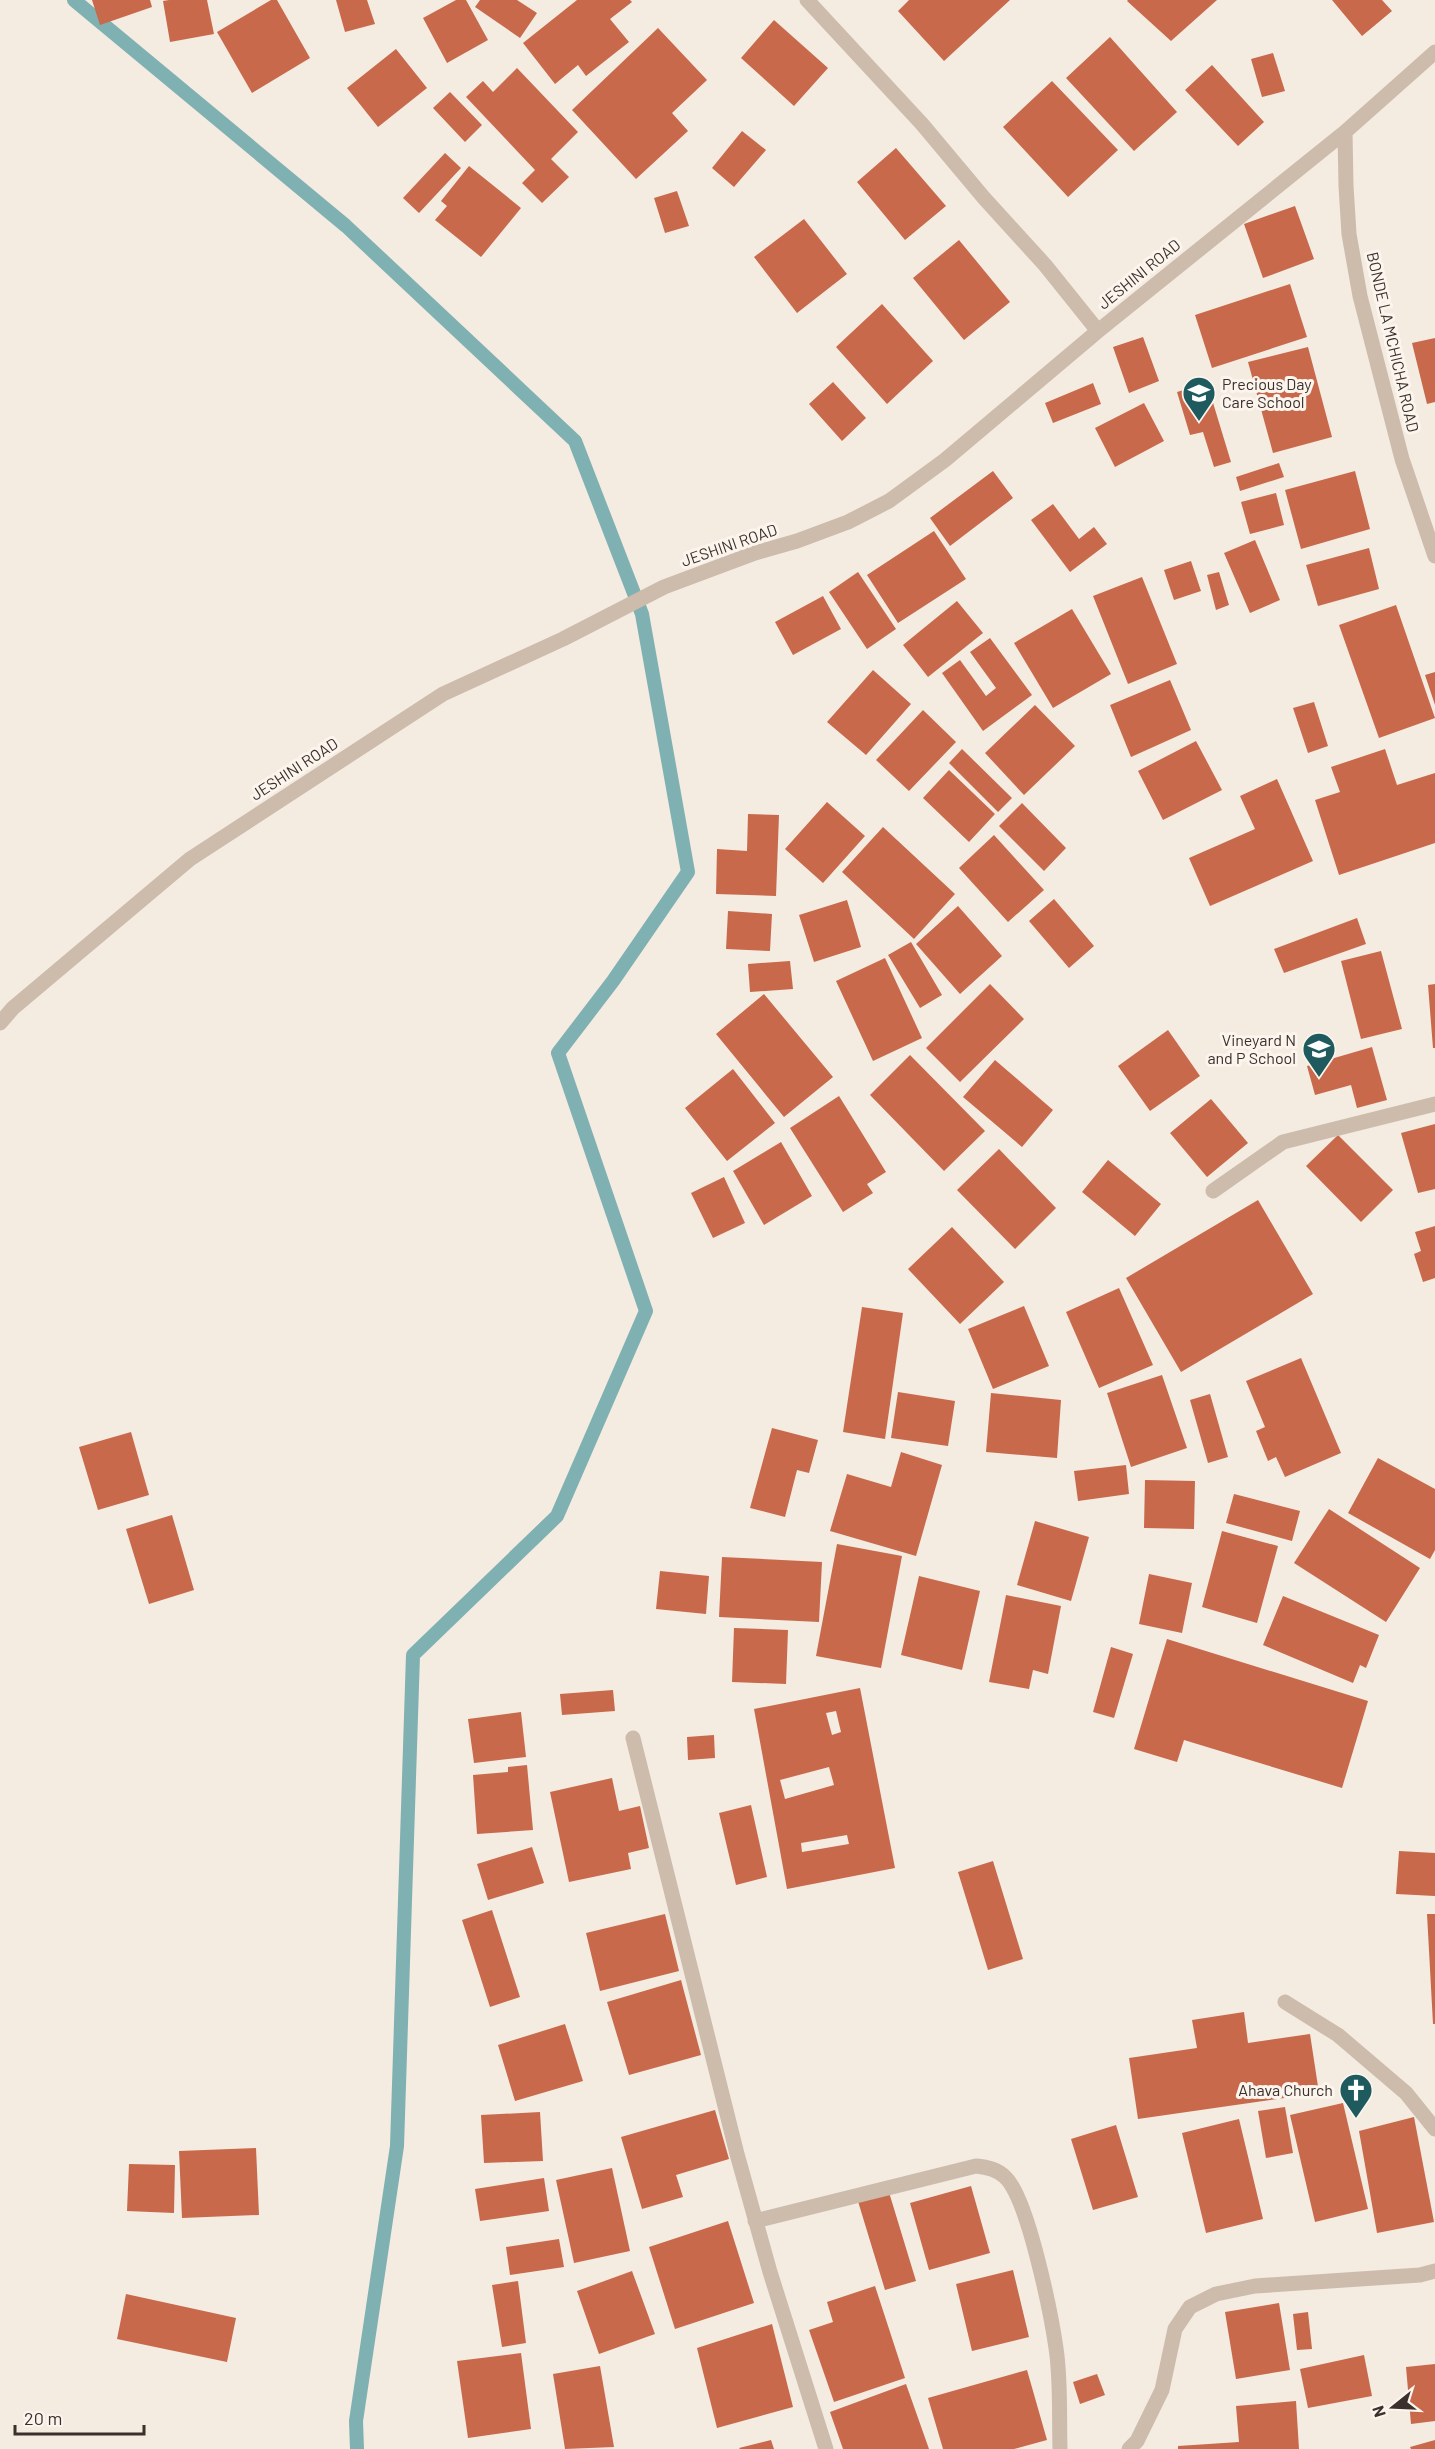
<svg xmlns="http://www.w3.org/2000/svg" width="1435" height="2449" font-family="Barlow,sans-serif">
  <rect width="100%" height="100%" fill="#f4ebe1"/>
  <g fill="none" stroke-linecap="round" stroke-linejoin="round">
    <path stroke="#7fb0b2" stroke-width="14" d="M74,0l272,226 229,215 67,173 46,258 -75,109 -55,72 88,258 -89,205 -144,139 -16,491 -41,275 1,28"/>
  </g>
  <path fill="#c8694b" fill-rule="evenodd" d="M92,0h58l2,7 -52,18z
    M169,0h38l7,34 -44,8 -7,-41z
    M271,0h6l33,58 -58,35 -35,-61z
    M336,0h31l8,24 -30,8z
    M456,0h10l22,40 -41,23 -24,-45z
    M480,0h37l20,13 -17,25 -45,-31z
    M577,0h53l2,2 -22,17 19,23 -43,34 -8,-11 -23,19 -32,-41z
    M909,0h101l-66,61 -46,-50z
    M1128,0h89l-46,41 -44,-40z
    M1332,0h50l10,11 -30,25z
    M774,20l54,48 -34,38 -53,-48z
    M658,28l49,52 -35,33 16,18 -52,48 -64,-69z
    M1110,37l67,75 -43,39 -68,-73z
    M396,49l31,39 -49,39 -31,-39z
    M1273,53l12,38 -23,6 -11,-38z
    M1212,65l52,57 -26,24 -53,-56z
    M517,68l61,64 -27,27 18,18 -27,26 -20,-20 13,-13 -69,-73 17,-16 10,11z
    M1052,81l66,69 -50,47 -65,-70z
    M450,92l32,33 -17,17 -32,-34z
    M742,131l24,19 -32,37 -22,-19z
    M896,148l50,58 -41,34 -48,-58z
    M445,153l16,15 -42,45 -16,-15z
    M469,166l52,42 -40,49 -46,-37 12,-14 -6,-5z
    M677,191l12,35 -24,7 -11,-35z
    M1295,206l19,53 -51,19 -19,-54z
    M804,219l43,55 -50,39 -43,-56z
    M959,240l51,62 -46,38 -51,-62z
    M1290,284l17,53 -95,31 -17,-53z
    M882,304l51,57 -46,43 -51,-57z
    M1143,337l16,44 -30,12 -16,-46z
    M1435,338v64l-8,2 -15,-61z
    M1308,347l24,90 -59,16 -25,-91z
    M833,382l33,36 -24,23 -33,-37z
    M1093,383l8,21 -48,19 -8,-20z
    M1207,383l24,79 -17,5 -11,-35 -13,3 -13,-43z
    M1144,403l20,38 -49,26 -20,-39z
    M1279,463l5,14 -44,14 -4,-14z
    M993,471l20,27 -63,48 -20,-28z
    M1355,471l15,58 -69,20 -16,-59z
    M1276,493l8,32 -34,9 -9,-32z
    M1053,504l26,35 15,-12 13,17 -37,28 -39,-52z
    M934,531l32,48 -68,44 -31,-48z
    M1255,540l25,60 -30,13 -26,-60z
    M1369,548l10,41 -61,17 -12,-41z
    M1191,561l10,30 -27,9 -10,-30z
    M858,572l38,57 -29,20 -38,-57z
    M1219,572l10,33 -13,5 -9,-35z
    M1142,577l35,87 -49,20 -35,-88z
    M823,596l18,33 -48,26 -18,-33z
    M957,601l26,32 -55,44 -25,-32z
    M1396,605l39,113 -56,20 -40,-113z
    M1072,609l39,65 -58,34 -39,-65z
    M990,638l42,57 -49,36 -41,-58 18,-13 26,36 10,-8 -26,-36z
    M873,670l38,34 -45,51 -39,-33z
    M1435,672v33l-10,-30z
    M1170,680l21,50 -60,27 -21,-52z
    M1314,702l14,44 -20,7 -15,-45z
    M1035,705l40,41 -51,49 -39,-42z
    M923,710l33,32 -47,49 -33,-31z
    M1196,741l26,49 -59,30 -25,-49z
    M962,749l50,49 -14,14 -49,-49z
    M1385,749l12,36 38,-12v70l-96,32 -24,-75 25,-8 -9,-25z
    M949,770l46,44 -26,28 -46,-44z
    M1277,779l36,82 -103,45 -21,-48 66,-29 -15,-33z
    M827,802l38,34 -42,47 -38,-34z
    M1022,803l44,45 -22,23 -45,-45z
    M748,814l31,1 -3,81 -60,-2 1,-45 30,2z
    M883,827l72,67 -41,45 -72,-67z
    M994,835l50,55 -36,32 -49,-54z
    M1054,899l40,47 -25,22 -40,-47z
    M847,900l14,47 -47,15 -15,-47z
    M958,906l44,50 -42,38 -44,-50z
    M728,911l44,3 -2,37 -44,-2z
    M1357,918l9,26 -82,29 -10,-24z
    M911,942l31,53 -22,13 -32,-53z
    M1381,951l21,78 -41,10 -20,-78z
    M885,958l37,80 -49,23 -37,-80z
    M790,961l3,28 -43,3 -2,-28z
    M990,984l34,35 -64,63 -34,-34z
    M1435,984v64h-2l-5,-63z
    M764,994l69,83 -49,40 -68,-83z
    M1168,1030l32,46 -50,35 -32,-45z
    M1372,1047l15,53 -30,8 -6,-23 -36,10 -8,-29z
    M910,1055l75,76 -41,40 -74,-76z
    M995,1060l58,50 -31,37 -59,-50z
    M733,1069l42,54 -48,38 -42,-53z
    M839,1096l47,76 -19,12 6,9 -30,19 -53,-84z
    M1211,1099l37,44 -41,34 -37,-44z
    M1435,1124v65l-17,4 -17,-60z
    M1338,1135l55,55 -32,32 -55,-56z
    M781,1142l31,54 -48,29 -31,-54z
    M999,1149l57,59 -41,41 -58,-59z
    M1108,1160l53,44 -26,32 -53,-44z
    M724,1177l21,46 -32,15 -22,-45z
    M1258,1200l55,94 -132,78 -55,-94z
    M1435,1226v52l-12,4 -9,-28 7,-3 -6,-19z
    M952,1227l52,55 -44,42 -52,-55z
    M1119,1288l34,77 -54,23 -33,-76z
    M1024,1306l25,60 -56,23 -25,-60z
    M862,1307l41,6 -18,126 -42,-7z
    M1301,1358l40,95 -56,24 -9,-20 -8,4 -12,-30 9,-4 -19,-46z
    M1162,1375l25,73 -56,19 -24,-74z
    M898,1392l57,9 -7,45 -57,-8z
    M991,1393l70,7 -4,58 -71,-6z
    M1210,1394l18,63 -20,6 -18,-63z
    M772,1428l46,12 -9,33 -12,-3 -12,47 -35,-9z
    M131,1432l18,63 -51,15 -19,-63z
    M901,1452l41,13 -26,91 -86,-25 17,-57 44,13z
    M1378,1458l57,31v61l-5,9 -82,-46z
    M1126,1465l3,29 -51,7 -4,-30z
    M1145,1480l50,1 -1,48 -50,-1z
    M1234,1494l66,17 -8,30 -66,-18z
    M1329,1509l91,59 -34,54 -92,-59z
    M172,1515l22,75 -45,14 -23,-75z
    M1035,1521l54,16 -18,64 -54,-16z
    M1222,1531l56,15 -21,77 -55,-16z
    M837,1544l65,12 -21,112 -65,-12z
    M722,1557l100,5 -3,60 -100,-5z
    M660,1571l49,5 -3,38 -50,-5z
    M1149,1574l43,9 -10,50 -43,-9z
    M919,1576l61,15 -18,79 -61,-15z
    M1006,1595l55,11 -13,68 -15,-4 -4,19 -40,-7z
    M1283,1596l96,39 -13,33 -6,-3 -7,18 -90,-38z
    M734,1628l54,2 -2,54 -54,-2z
    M1167,1639l201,62 -26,87 -158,-48 -7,22 -43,-13z
    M1111,1647l22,7 -19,64 -21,-6z
    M860,1688l35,180 -108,21 -33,-180zM836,1711l5,21 -9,3 -6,-22zM829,1767l5,18 -49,14 -5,-19zM847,1835l2,9 -47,8 -1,-9z
    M613,1690l2,21 -53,4 -2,-21z
    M521,1712l5,45 -52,6 -6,-44z
    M714,1735l1,23 -27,2 -1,-23z
    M527,1765l6,65 -56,4 -4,-59 35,-3v-5z
    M612,1778l7,33 21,-5 9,42 -21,5 3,16 -62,13 -19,-90z
    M751,1805l16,72 -31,8 -17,-72z
    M532,1847l12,36 -56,17 -11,-36z
    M1399,1851l36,2v43l-39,-2z
    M993,1861l30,98 -35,11 -30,-98z
    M492,1910l28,87 -30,10 -28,-87z
    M665,1914l14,57 -79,20 -14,-58z
    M1427,1914h8v110h-2z
    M681,1980l20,75 -72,20 -22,-73z
    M1244,2012l4,31 62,-9 9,59 -181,26 -9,-61 68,-10 -5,-28z
    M565,2024l18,57 -68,20 -17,-56z
    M1343,2103l25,106 -53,13 -25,-107z
    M1285,2107l8,46 -27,5 -8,-47z
    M715,2110l14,49 -53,16 7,22 -41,12 -21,-72z
    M540,2112l3,49 -59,2 -3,-48z
    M1414,2117l20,105 -57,11 -18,-102z
    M1239,2119l24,100 -57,14 -24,-100z
    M1116,2125l22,72 -45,13 -22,-71z
    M256,2148l3,67 -77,3 -3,-67z
    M129,2164l46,1 -1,48 -47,-2z
    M612,2168l18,83 -56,12 -18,-83z
    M544,2178l5,33 -69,10 -5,-32z
    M971,2186l19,67 -61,17 -19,-67z
    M888,2189l28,92 -31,9 -28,-92z
    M728,2221l26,82 -79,26 -26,-82z
    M559,2239l5,28 -54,8 -4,-28z
    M1013,2270l16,67 -57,14 -16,-67z
    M632,2271l23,63 -56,20 -22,-63z
    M518,2281l8,62 -24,4 -10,-62z
    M875,2286l30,92 -71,24 -25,-72 24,-8 -6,-20z
    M126,2294l110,24 -9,44 -110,-23z
    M1279,2303l11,67 -54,9 -11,-67z
    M1308,2312l4,37 -15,1 -4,-36z
    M772,2324l21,83 -76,21 -20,-80z
    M521,2353l10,76 -63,9 -11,-77z
    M1364,2355l8,41 -64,12 -8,-39z
    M1435,2364v57l-24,3 -5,-57z
    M600,2366l14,81 -49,2 -12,-75z
    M1027,2370l20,70 -33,9h-71l-15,-51z
    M1097,2374l8,21 -25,9 -7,-22z
    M906,2384l23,65h-86l-13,-37z
    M1296,2401l3,48h-121v-3l61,-4 -3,-36z
    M771,2440l3,9h-34l-1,-1z
    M1435,2440v9h-24l-1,-2z"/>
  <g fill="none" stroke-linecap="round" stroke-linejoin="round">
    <path stroke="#cdbbac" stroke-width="15" d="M1285,2002l53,33 68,58 29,36"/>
    <path stroke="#cdbbac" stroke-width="15" d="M807,0l115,124 62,74 61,67 53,66
      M1345,132l1,54 3,48 11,62 42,163 33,97
      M0,1023l13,-15 177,-149 253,-165 120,-55 101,-52 91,-34 42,-12 51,-19 41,-21 56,-41 153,-129 247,-199 90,-80
      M1213,1191l70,-49 152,-38
      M633,1738l104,416 33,118 56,177
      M755,2221l221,-55c11,1 21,3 29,11 23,21 46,137 51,171 5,33 3,68 4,101
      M1129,2449l8,-8 25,-51 13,-61 15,-22 26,-13 39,-8 165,-11 15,-4"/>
  </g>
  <defs>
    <symbol id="school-pin" viewBox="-11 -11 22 30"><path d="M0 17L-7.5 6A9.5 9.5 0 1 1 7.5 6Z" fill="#1f5a5e" stroke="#fbf5ee"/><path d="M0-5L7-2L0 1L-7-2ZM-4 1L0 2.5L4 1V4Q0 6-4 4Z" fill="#fff"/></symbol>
    <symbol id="church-pin" viewBox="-11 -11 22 30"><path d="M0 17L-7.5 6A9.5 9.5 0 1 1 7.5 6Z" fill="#1f5a5e" stroke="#fbf5ee"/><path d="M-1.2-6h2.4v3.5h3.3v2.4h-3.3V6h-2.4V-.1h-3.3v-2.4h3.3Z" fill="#fff"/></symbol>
  </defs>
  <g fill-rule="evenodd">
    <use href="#school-pin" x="1180" y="374" width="38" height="52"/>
    <use href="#school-pin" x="1300" y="1030" width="38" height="52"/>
    <use href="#church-pin" x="1337" y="2071" width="38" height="52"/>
  </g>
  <g text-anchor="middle" stroke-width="6" stroke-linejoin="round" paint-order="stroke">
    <g font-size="16" fill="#3b302b" stroke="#fbf5ee">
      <text transform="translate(1139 274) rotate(-39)" y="6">JESHINI ROAD</text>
      <text transform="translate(1393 342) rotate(77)" y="6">BONDE LA MCHICHA ROAD</text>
      <text transform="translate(729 545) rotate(-19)" y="6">JESHINI ROAD</text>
      <text transform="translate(294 769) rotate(-33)" y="6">JESHINI ROAD</text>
    </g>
    <g font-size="16" fill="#3b302b" stroke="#fbf5ee" text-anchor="end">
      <text x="1222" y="390" text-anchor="start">Precious Day<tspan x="1222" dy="18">Care School</tspan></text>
      <text x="1296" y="1046">Vineyard N<tspan x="1296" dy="18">and P School</tspan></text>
      <text x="1333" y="2096">Ahava Church</text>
    </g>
  </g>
  <g transform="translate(1393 2407) rotate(252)" stroke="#fbf5ee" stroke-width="4.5" paint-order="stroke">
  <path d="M0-4.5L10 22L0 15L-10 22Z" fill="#3b302b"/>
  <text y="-9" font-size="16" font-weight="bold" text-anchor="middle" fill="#3b302b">N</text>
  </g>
  <path d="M15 2425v9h129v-9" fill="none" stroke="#3b302b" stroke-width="3"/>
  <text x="24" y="2425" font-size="18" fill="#3b302b" stroke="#fbf5ee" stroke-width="4.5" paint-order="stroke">20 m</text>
</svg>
